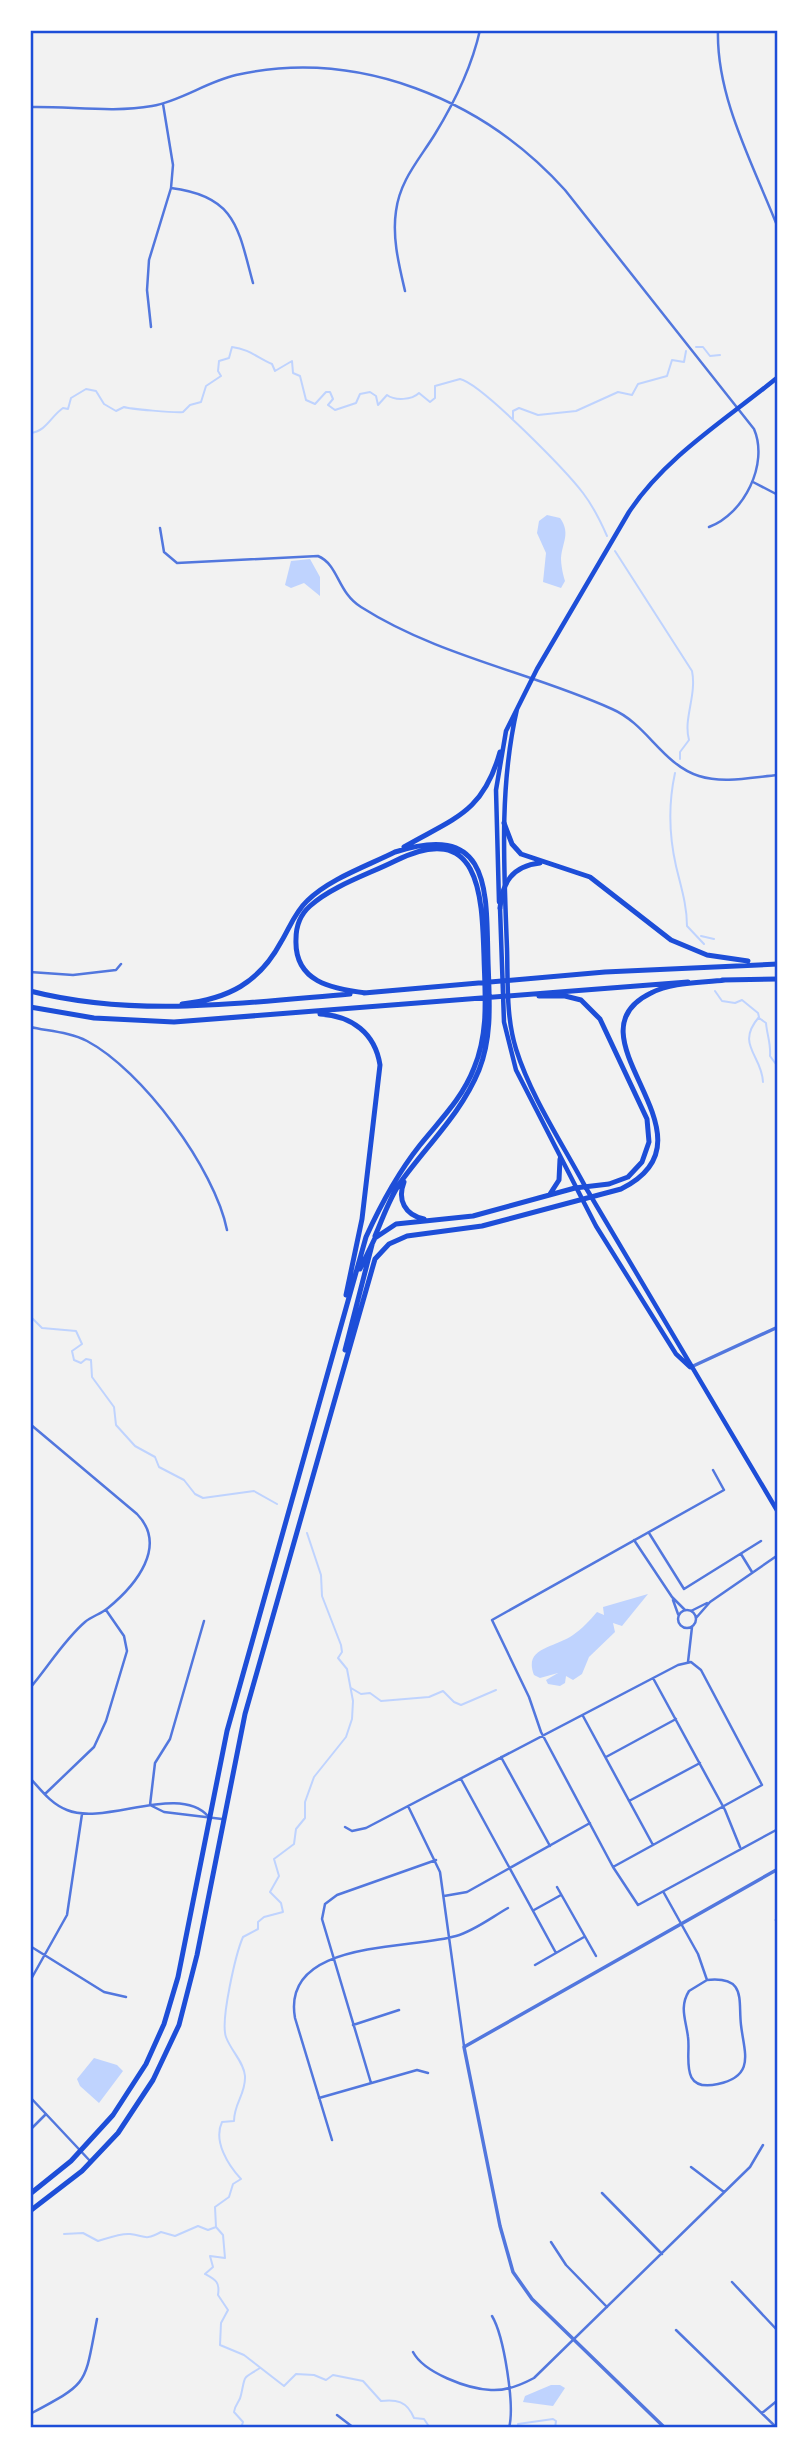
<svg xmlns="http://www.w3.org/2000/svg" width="808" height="2458" font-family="'Nunito Sans',sans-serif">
  <rect width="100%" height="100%" fill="#f2f2f2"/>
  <path fill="#bfd3fe" d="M547,515l13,3c11,15 2,25 1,40 0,7 2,17 4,23l-4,7 -18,-6 3,-29 -9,-20 2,-12z
    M310,559l10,18v19l-16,-13 -13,5 -6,-3 6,-24z
    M648,1594l-26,32 -9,-3 2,9 -26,25 -7,17 -9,6 -7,-4 -1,7 -5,3 -12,-2 -2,-4 12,-7 -18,5 -6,-3c-11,-28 21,-27 39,-40 9,-6 17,-15 24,-23l7,3 -1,-8z
    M94,2058l23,7 6,6 -24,32 -19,-17 -3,-7z
    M551,2385h9l5,3 -12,18 -30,-4 2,-6z"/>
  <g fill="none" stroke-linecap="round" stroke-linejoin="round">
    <path stroke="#bfd3fe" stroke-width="2" d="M696,347h7l7,9 10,-1
      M513,419v-8l6,-3 19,7 38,-4 42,-19 14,3 6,-11 29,-8 5,-16 12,2 2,-11
      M30,433c17,-2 20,-16 33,-25l5,1 3,-11 15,-9 10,2 8,13 12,7 8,-4c5,2 52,6 59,5l7,-7 11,-3 5,-16 15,-10 -3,-5 1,-10 10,-3 3,-11c17,2 26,11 40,17l3,7 17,-10 1,12 7,3 6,24 9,4 11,-12h4l3,7 -5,6 7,5 21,-7 4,-9 10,-2 6,4 2,9 9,-10c8,6 25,5 32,-2l11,9 5,-4v-12l25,-7c22,5 107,93 123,114 10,13 17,27 24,43
      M615,551l77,120c5,24 -9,48 -3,69l-9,12v7
      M675,773c-7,32 -6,62 1,93 5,21 11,39 11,60l17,18
      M701,936l13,3
      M715,991l7,10 13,2 7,-3 16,13 1,4c-24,28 3,38 4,65
      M759,1018l7,5c1,12 5,20 4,33l8,11
      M30,1316l12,12 34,3 6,13 -10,7 2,9 7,3 5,-4 5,1 1,17 22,30 2,18 19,21 20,11 4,10 25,13 11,14 8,4 51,-7 23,13
      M307,1533l14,42 1,21 19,49 1,7 -4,6 9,11 6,32 -1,18 -6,18 -32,40 -9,25v16l-9,11 -2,15 -20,15 5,17 -9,16 11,11 2,9 -19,5 -6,5v7l-15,8c-7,16 -23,84 -17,100 5,14 18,25 19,39 1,18 -11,27 -11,45l-12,1c-9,19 6,43 19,57l-8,5 -4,13 -14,10 1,20 7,8 2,23 -15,-2 3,11 -8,7c11,6 15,8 13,21l10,15 -7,13 -1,22 24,10 40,31 12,-12 18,1 12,5 7,-5 30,6 18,20c15,-2 26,0 33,17l10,1 6,9
      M351,1688l10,6 9,-1 11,8 48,-4 14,-6 11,11 7,3 35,-15
      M64,2234l19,-1 15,8c10,-3 23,-8 32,-7 16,2 14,7 31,-2l14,4 23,-10 10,4 8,-3
      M518,2424l35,-5 3,2 -1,7
      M241,2428l2,-6 -9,-10c1,-8 6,-10 7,-17 5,-21 0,-15 19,-27
      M494,2428l5,-1"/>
    <path stroke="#5277de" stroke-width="2.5" d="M718,30c-2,68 36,136 60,198
      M30,107c39,-1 83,6 122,-1 29,-5 54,-24 84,-31 122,-27 247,24 329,115l189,239c15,35 -10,85 -45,98
      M171,188c65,8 67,40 82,95
      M405,291c-6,-26 -13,-53 -9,-80 4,-31 23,-51 39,-77 19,-31 37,-68 45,-104
      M151,327l-4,-37 2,-30 22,-72 2,-23 -10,-61
      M753,482l25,13
      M160,528l4,24 13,11 141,-7c21,9 19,36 43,51 77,49 169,65 251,102 35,15 50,55 87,67 25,8 54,1 79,-1
      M30,972l43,3 43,-5 5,-6
      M30,1027c18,4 40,5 57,14 55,29 128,128 140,189
      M30,1424l107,90c31,32 -1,71 -29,94 -7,6 -16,8 -23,14 -21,18 -37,45 -55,66
      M713,1470l11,20 -232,130 37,77 12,35 72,135 25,38 140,-76
      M649,1533l35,56 77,-48
      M634,1540l38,57 13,13
      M741,1554l11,18
      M673,1600l5,14
      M678 1619a9 9 0 1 1 18 0a9 9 0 1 1-18 0Z
      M691,1611l16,-8
      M696,1618l14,-16 68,-47
      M688,1662l4,-35
      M653,1678l72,132 15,37
      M583,1716l70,129
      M501,1757l49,89
      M606,1757l70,-38
      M30,1778c11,12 21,26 37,32 38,16 111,-27 141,6
      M461,1779l95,174
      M45,1794l49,-47 12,-26 21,-70 -3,-15 -18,-26
      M629,1801l71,-38
      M150,1805l5,-42 15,-24 34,-118
      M150,1805l14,7 58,7
      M408,1806l32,66 24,174
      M345,1827l7,4 14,-3 312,-163 13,-3 10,8 61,115 -149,82
      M557,1887l39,69
      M664,1893l34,61 9,26
      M444,1896l23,-4 123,-69
      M534,1910l27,-15
      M776,1920l2,-2
      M30,1946l74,46 22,5
      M535,1965l49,-28
      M707,1980c40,-4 31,20 34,45 3,27 15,51 -23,59 -40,9 -27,-29 -30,-47 -2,-17 -9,-30 1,-46z
      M30,1981l37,-66 15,-101
      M353,2025l46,-15
      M371,2083l-49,-164 3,-15 12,-9 99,-35
      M30,2097l61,65
      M319,2098l98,-28 11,3
      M30,2130l16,-16
      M332,2140l-37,-122c-14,-79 114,-68 161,-82 18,-5 36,-19 52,-28
      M691,2167l33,25
      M602,2193l60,61
      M551,2242l15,23 41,42
      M732,2282l46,49
      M492,2316c12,20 23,90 17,112
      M676,2330l101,98
      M413,2352c11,21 55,37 78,38 14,1 30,-5 43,-12l216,-211 13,-22
      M762,2413l16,-13
      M30,2414c60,-32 54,-28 67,-95
      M337,2415l17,13
      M607,2428h13"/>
    <path stroke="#5277de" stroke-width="3.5" d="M691,1367l87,-40
      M665,2428l-133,-129 -19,-27 -13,-46 -36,-179 314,-178"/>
    <path stroke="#1d4ed8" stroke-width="4.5" d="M517,709c-18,78 -13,159 -10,239 1,34 -1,69 9,101 15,48 46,94 70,139
      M499,902l-3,-112 10,-59 31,-62 92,-157c37,-56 98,-93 149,-135"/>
    <path stroke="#1d4ed8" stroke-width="4.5" d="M500,908l4,114 12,48 80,156 80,128 14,13
      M586,1188l192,324"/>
    <path stroke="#1d4ed8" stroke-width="5" d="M504,823l8,21 9,10 69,23 81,63 36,15 41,6
      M404,847c50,-29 79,-34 96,-95
      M500,908c2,-25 12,-42 40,-45
      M722,980l56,-1
      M30,991c106,27 213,12 320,3
      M364,993l241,-21 173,-8
      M182,1004c46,-5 77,-21 99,-62 8,-13 14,-30 26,-41 22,-22 60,-35 88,-49
      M30,1007l64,11 80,4 514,-40
      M320,1014c32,2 55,19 60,51l-18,154 -16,76
      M404,1182c-7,18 1,33 20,37
      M550,1194l9,-14 1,-21
      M375,1236c8,-18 14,-37 25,-53 27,-38 61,-69 79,-113 14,-35 10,-73 9,-110 -2,-69 4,-139 -93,-108
      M360,1269l15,-31 21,-14 77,-8 102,-28 34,-4 19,-7 14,-15 7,-20 -2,-23 -47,-100 -19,-19 -16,-4h-26
      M345,1350l27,-105
      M30,2194l41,-33 42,-46 33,-51 18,-40 14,-47 49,-246 139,-494c15,-33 31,-63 54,-92 20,-25 42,-46 54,-77 15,-36 11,-73 10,-111 -2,-60 -3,-139 -89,-96 -26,13 -63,25 -85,45 -9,8 -14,20 -14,33 -2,43 36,50 70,54
      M30,2211l52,-40 36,-38 35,-53 26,-55 18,-70 48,-241 130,-455 14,-15 18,-8 75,-10 139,-37c106,-52 -60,-153 30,-196 21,-11 50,-10 74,-13"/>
  </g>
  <rect width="808" height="2458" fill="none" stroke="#ffffff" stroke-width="63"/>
  <rect x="32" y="32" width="744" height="2394" fill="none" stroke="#1d4ed8" stroke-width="2.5"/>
</svg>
